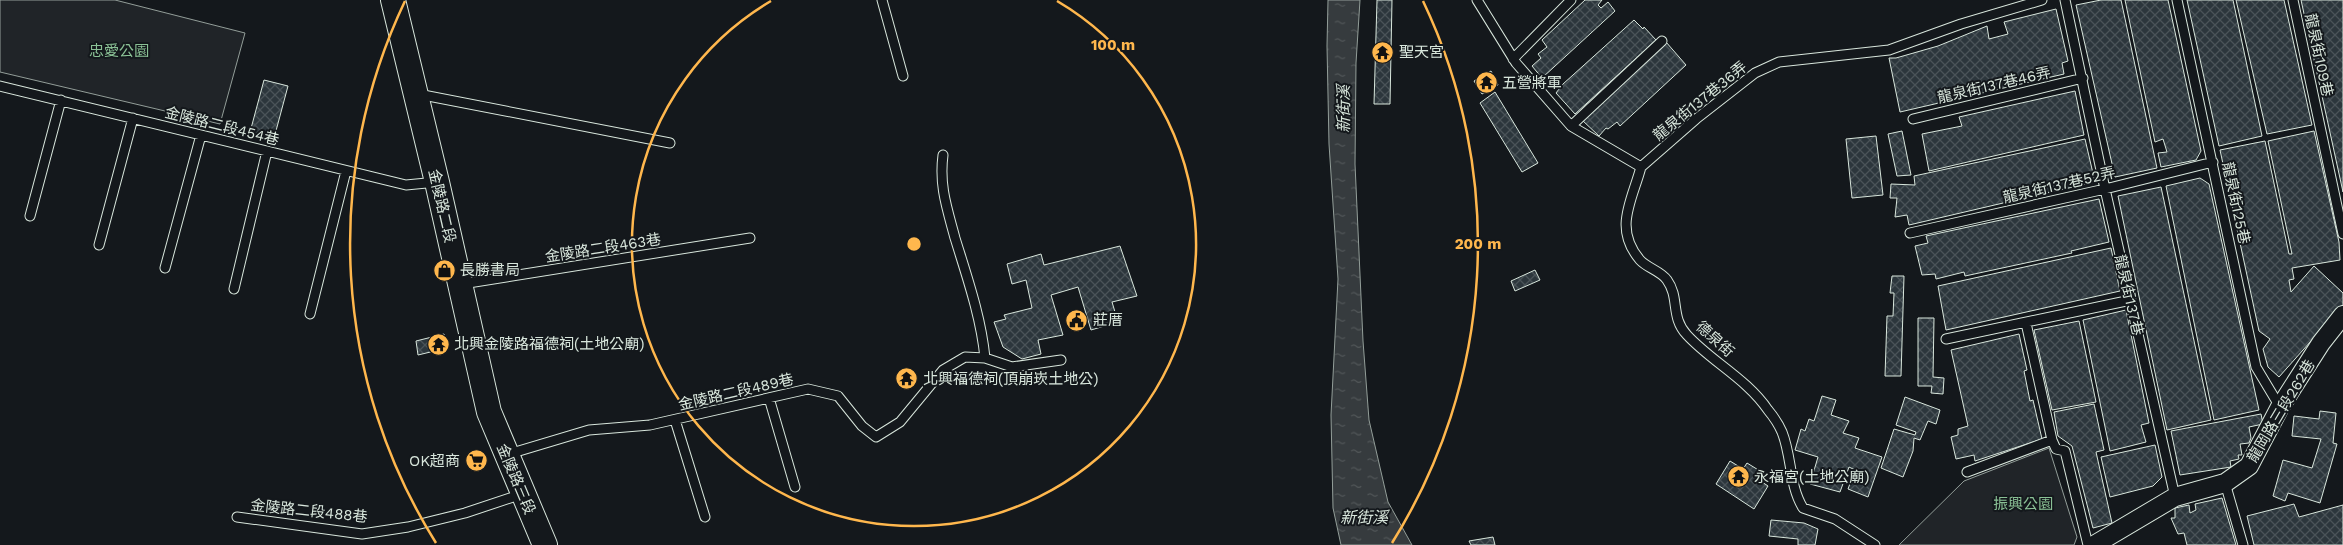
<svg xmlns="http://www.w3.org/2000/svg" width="2343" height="545" font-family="'Work Sans','Noto Sans TC',sans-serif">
  <defs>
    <pattern id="water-ripples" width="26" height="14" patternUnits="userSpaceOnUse" patternTransform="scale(1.25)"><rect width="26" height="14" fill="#363b3e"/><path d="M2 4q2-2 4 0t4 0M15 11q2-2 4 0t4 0" fill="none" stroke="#525759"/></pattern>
    <pattern id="building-cross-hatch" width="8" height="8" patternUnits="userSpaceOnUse" patternTransform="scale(1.25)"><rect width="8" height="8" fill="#2c363c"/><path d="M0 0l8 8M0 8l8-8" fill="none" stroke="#4a5358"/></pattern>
  </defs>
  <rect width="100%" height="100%" fill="#14181c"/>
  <path fill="#202428" stroke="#939e99" d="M0,0h115l130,33 -25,91 -220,-52z
    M2049,448l28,89 -3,8h-175l65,-64z"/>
  <path fill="url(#water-ripples)" stroke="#939e99" d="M1328,0h32l-4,63 -1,101 8,177 6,79 19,82 24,43h-71l-8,-37 -2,-93 7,-136 -9,-135 -2,-98z"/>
  <path fill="url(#building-cross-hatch)" stroke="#d8e6dc" d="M1377,0h15l-2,104h-16z
    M1585,0h17l-4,5 3,3 7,-6 7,9 -73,67 -10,-12 9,-8 -3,-4 9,-7 -5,-7z
    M2101,0h20l36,168 -42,9 -39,-172z
    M2125,0h43l33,151 -5,9 -35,7 -3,-14 9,-1 -4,-13 -8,3z
    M2187,0h46l29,136 -43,10z
    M2236,0h48l28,125 -45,9z
    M2301,0h42v192z
    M2056,9l12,52 -6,2 2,11 -164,38 -11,-54h7l42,-12 49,-20 2,13 19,-5 -4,-12z
    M1634,20l9,9 1,-2 12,13 -81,74 -19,-21 7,-9z
    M1666,42l20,23 -66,61 -3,-4 -9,7 -2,-1 -7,8 -17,-16z
    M1491,71l7,14 -16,9 -8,-13z
    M264,80l24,6 -15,56 -24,-6z
    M2075,91l9,44 -155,36 -7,-37 40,-8 -3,-9z
    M1495,92l43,71 -16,9 -42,-69z
    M1902,131l9,44 -14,1 -9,-42z
    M2314,131l25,111 1,18 -48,8 2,11 -5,1 2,12 23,-26 29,27v12l-64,72 -11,-10 -5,-18 7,-10 -11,-8 -39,-181 45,-9 24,113h3l-24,-113z
    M1876,136l7,59 -31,3 -6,-59z
    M2085,139l10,43 -66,15 -1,-8 -14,3 2,8 -107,25 -2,-10 -12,2 2,-19h-7l1,-14 24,1 -1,-9z
    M2200,178l9,6 50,226 -45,10 -48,-234z
    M2161,187l50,233 -44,10 -49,-234z
    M2099,199l10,43 -38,9 1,2 -107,23 -1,-4 -28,7 -1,-5 -13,1 -7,-29 13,-3 -2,-7z
    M1120,246l17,50 -25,6 6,20 -27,8 -13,-43 -27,8 12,40 -25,5 3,14 -19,5 -19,-12 -9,-25 12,-3 -2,-4 28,-7 -6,-28 -14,4 -5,-20 34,-10 3,11z
    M2111,248l9,43 -174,39 -8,-44z
    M1535,270l5,10 -25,11 -4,-10z
    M1892,276h12l-3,100h-16l2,-60h6l1,-23h-4z
    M2126,310l23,113 -8,2 5,17 -36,9 -27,-131z
    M1918,318h16l-1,59 11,1 -1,16 -12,-1 1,-7h-14z
    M2079,321l17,81 -44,8 -18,-80z
    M444,334l3,14 -29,7 -2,-14z
    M2019,334l8,36 -3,1 6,30 3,-1 9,39 -67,22 -1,-6 -18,4 -5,-22 7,-2v-6l10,-3 -17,-76z
    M1822,396l14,4 -5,15 18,6 -6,12 16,5 -4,10 27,9 -14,40 -20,-8 7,-19 -6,-3 -9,25 -30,-8 8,-27 -23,-7 6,-21 4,2 4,-12 5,2z
    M1905,397l35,13 -4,14 -8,-3 -8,19 -6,-2 -1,13 -10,26 -22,-9 13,-39 21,6 1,-3 -20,-7z
    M2094,404l10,46 -8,2 16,71 -19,5 -21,-82 -14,-10 -4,-24z
    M2320,411l16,2 -3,30 4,1 -17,59 -32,-10 -3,8 -12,-5 10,-36 29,8 9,-29 -29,-3 2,-20 25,3z
    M2261,414l2,10 -14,3 2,11 -2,5 -9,1 2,11h-4l1,4 -9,2 1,6 -51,8 -9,-44z
    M2155,445l7,32 -9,9 -43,11 -9,-40z
    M1730,461l13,8 4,-6 13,8 -4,7 12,8 -14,23 -38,-25z
    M2222,498l14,47h-49l-3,-12 -6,1 -7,-16h4v-10l14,-3 1,8 6,-3 -1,-6z
    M2294,504l5,13 44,-12v40h-89l-7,-29z
    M1771,520l33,3 14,6 -3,16h-17v-6l-29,-3z
    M1493,537l2,8h-24l-2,-4z"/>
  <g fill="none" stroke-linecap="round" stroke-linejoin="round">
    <defs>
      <path id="lane" d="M882,0l21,76
        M1477,0l39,63 55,63 70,41
        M2065,0l40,189 70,308
        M2177,0l79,367 24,40
        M2293,0l50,234
        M1513,59l58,-59
        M0,86l406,99 31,-3
        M418,94l252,49
        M1913,119l170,-41
        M1571,126l91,-85
        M1641,167c-9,34 -28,61 -1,93 7,8 21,11 27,20 13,18 3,37 20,55 25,27 60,44 81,75 5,6 11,15 14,22 10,25 7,53 21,76l32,11 40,26
        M1641,167l55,-48 59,-46 24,-11 110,-12 72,-26 81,-24
        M30,216l31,-116
        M1910,233l195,-44 108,-27
        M99,245l34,-127
        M165,268l36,-133
        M462,284l288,-46
        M234,289l33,-138
        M310,314l36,-143
        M2026,323l26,117 4,9 9,2 23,94
        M1946,339l185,-39
        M985,358l27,9 49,-7
        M769,398l26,89
        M675,420l30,97
        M509,454l80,-24 61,-5 158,-36 30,7 24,30 14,11 24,-15 43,-52 22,-13 20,1c-4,-41 -18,-81 -30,-120 -8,-30 -16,-52 -12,-83
        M1967,472l85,-32
        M2225,483l18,62
        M237,517l125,17 46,-7 57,-14 57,-19"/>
      <path id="street" d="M2094,545l81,-48 50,-14 24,-17 31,-59 41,-64 22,-28"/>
      <path id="secondary" d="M393,0l44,182 52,230 56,133"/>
    </defs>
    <use href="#lane" stroke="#d8e6dc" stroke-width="11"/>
    <use href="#street" stroke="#d8e6dc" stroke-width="20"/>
    <use href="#secondary" stroke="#d8e6dc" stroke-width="26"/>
    <use href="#lane" stroke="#14181c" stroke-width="9"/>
    <use href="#street" stroke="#14181c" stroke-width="18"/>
    <use href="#secondary" stroke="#14181c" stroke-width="24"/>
  </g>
  <g fill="none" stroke="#ffb74d" stroke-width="2.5">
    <path d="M1057 1A282 282 0 1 1 771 1"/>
    <path d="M436 543A564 564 0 0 1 405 1M1423 1A564 564 0 0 1 1392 543"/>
  </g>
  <defs>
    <symbol id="temple-disc" viewBox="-11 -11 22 22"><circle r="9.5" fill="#ffb74d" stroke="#14181c"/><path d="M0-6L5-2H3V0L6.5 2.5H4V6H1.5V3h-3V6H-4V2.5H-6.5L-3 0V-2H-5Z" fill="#111"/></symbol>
    <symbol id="shop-disc" viewBox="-11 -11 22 22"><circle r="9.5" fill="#ffb74d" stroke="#14181c"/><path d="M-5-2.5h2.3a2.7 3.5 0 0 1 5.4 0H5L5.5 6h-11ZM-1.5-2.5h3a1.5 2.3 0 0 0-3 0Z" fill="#111"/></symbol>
    <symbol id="civic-disc" viewBox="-11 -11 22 22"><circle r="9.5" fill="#ffb74d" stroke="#14181c"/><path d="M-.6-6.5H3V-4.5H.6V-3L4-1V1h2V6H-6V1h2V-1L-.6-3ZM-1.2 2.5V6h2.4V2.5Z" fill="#111"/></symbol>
    <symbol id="supermarket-disc" viewBox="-11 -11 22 22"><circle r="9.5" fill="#ffb74d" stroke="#14181c"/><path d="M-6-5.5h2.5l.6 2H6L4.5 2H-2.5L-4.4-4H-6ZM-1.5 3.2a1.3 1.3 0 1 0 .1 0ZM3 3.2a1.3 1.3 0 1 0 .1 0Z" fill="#111"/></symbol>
  </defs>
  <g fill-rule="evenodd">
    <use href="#temple-disc" x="1370" y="40" width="25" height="25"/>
    <use href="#temple-disc" x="1474" y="70" width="25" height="25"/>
    <use href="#shop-disc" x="432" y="258" width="25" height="25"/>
    <use href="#civic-disc" x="1064" y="308" width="25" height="25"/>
    <use href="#temple-disc" x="426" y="332" width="25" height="25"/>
    <use href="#temple-disc" x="894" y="366" width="25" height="25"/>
    <use href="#supermarket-disc" x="464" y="448" width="25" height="25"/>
    <use href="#temple-disc" x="1726" y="464" width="25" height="25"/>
  </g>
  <g text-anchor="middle" stroke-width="4" stroke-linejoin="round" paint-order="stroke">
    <g font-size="15" fill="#8ac095" stroke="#14181c">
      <text x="119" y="56">忠愛公園</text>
      <text x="2023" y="509">振興公園</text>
    </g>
    <g font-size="15" fill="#d8e6dc" stroke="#14181c" text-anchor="start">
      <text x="1399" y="57">聖天宮</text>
      <text x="1502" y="88">五營將軍</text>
      <text x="460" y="275">長勝書局</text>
      <text x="1093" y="325">莊厝</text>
      <text x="454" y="349">北興金陵路福德祠(土地公廟)</text>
      <text x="923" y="384">北興福德祠(頂崩崁土地公)</text>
      <text x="460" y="466" text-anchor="end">OK超商</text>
      <text x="1754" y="482">永福宮(土地公廟)</text>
    </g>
    <g font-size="15" fill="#d8e6dc" stroke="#14181c">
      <text transform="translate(2319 55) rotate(78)" y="5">龍泉街109巷</text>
      <text transform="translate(1994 85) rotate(-13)" y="5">龍泉街137巷46弄</text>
      <text transform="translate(1700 101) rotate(-39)" y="5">龍泉街137巷36弄</text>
      <text transform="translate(222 126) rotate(14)" y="5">金陵路二段454巷</text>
      <text transform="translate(2059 185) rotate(-13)" y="5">龍泉街137巷52弄</text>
      <text transform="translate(2236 203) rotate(78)" y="5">龍泉街125巷</text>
      <text transform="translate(442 206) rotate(77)" y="5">金陵路二段</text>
      <text transform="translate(603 248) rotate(-9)" y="5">金陵路二段463巷</text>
      <text transform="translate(2129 295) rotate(77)" y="5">龍泉街137巷</text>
      <text transform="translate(1715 339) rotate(42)" y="5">德泉街</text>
      <text transform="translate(736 392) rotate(-13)" y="5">金陵路二段489巷</text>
      <text transform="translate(2281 411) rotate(-59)" y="5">龍岡路三段262巷</text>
      <text transform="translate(516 479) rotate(67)" y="5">金陵路三段</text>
      <text transform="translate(309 511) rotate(6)" y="5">金陵路二段488巷</text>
    </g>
    <g font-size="16" font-style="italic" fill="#d8e6dc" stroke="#14181c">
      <text transform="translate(1343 109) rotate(-90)" y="6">新街溪</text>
      <text x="1364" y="523">新街溪</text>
    </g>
  </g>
  <circle cx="914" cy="244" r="8" fill="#ffb74d" stroke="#14181c" stroke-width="2.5"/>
  <g font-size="15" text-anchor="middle" font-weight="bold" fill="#ffb74d" stroke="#14181c" stroke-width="4" stroke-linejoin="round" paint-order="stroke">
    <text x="1113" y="50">100 m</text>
    <text x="1478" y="249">200 m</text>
  </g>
</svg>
